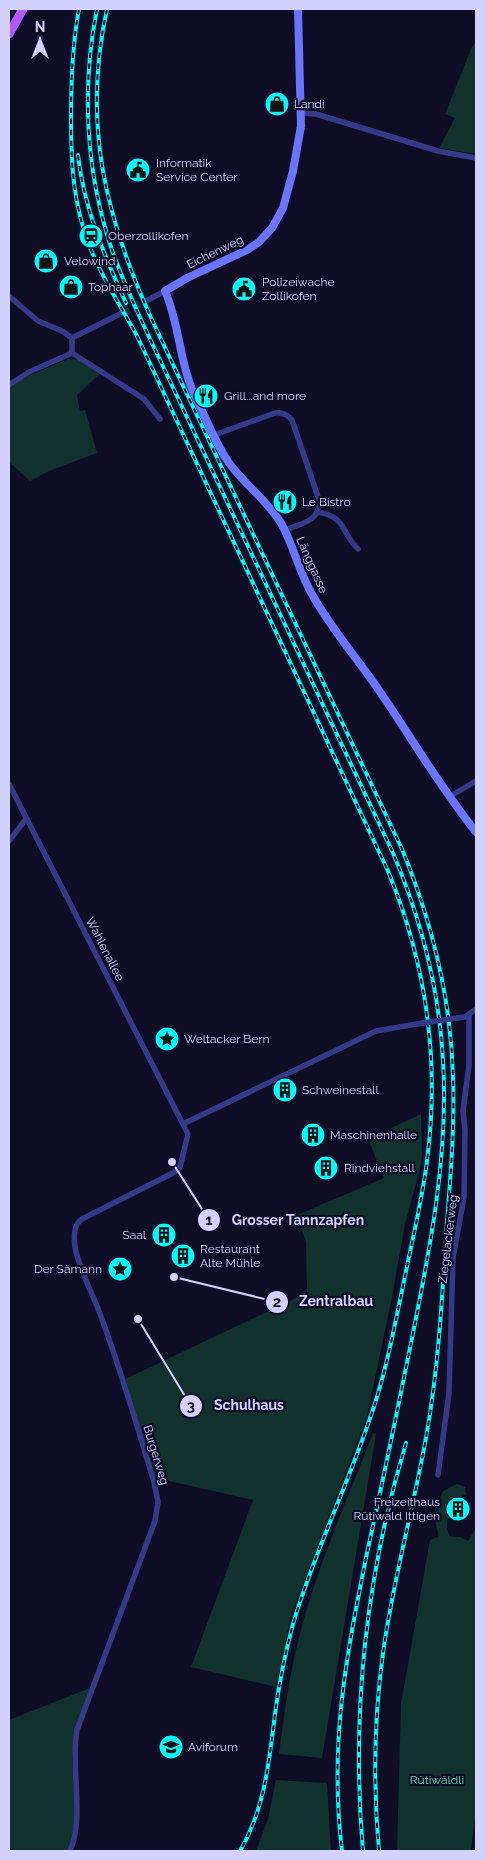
<svg xmlns="http://www.w3.org/2000/svg" width="485" height="1860" font-family="Raleway,sans-serif">
  <rect width="100%" height="100%" fill="#0f0d26"/>
  <path fill="#10312c" d="M476,41v113l-37,-6 16,-30 -10,-4 26,-65z
    M68,359l11,1 21,14 -23,21 3,16 5,-1 12,43 -48,18 -19,10 -21,-19v-74l21,-13z
    M421,1114l1,41 -2,14 -15,55 -13,73 -25,119 -76,199 -15,72 -85,-20 62,-167 -97,-22 -31,-99 182,-86 -1,-51 -9,-27 87,-37 -16,-39z
    M373,1433l3,1 -54,324 -43,-4c5,-39 10,-78 20,-116 17,-69 48,-138 74,-205z
    M457,1484l8,3 1,8 -16,4 -3,29 2,8 11,1 8,4 8,-13v281l-5,42h-74l4,-147 29,-164 8,-3c1,-5 -1,-7 -2,-12 -1,-11 3,-25 7,-34z
    M90,1688l-16,51 -2,19 3,61 -1,11 -6,21h-59v-131z
    M276,1780l51,3 4,68h-75l12,-32z"/>
  <g fill="none" stroke-linecap="round" stroke-linejoin="round">
    <path stroke="#2c2b47" stroke-width="8" stroke-dasharray="8 4" stroke-linecap="butt" d="M122,313l24,-12"/>
    <path stroke="#353a88" stroke-width="5.5" d="M301,113l15,1 122,37 38,7
      M9,296l29,25 24,10 10,7
      M146,301l19,-10
      M72,338l50,-25
      M72,353l72,46 16,20
      M72,353v-15
      M9,385l20,-13 43,-19
      M214,435l61,-22c7,-1 12,1 17,7l26,77c5,24 -16,26 -33,33
      M318,512c29,5 23,21 40,37
      M9,784l179,350 -8,33 -5,5 -93,47c-9,6 -8,18 -7,28 5,26 20,50 28,75 19,52 35,106 51,160l4,20 -3,19 -78,209c-7,38 8,87 -7,121
      M449,797l27,-16
      M9,841l17,-22
      M457,1018l8,-1 11,-8
      M183,1124l193,-93 47,-8
      M438,1475l11,-82 4,-135 11,-61 1,-67 -2,-19 6,-46v-50"/>
    <path stroke="#6974ff" stroke-width="8" d="M298,9l3,117 -8,45 -10,37 -11,20 -13,14 -12,8 -60,28 -22,13c15,34 14,71 30,105 11,22 20,47 34,67 16,22 38,37 52,60 13,23 18,50 32,73 18,32 42,60 63,90 34,49 63,100 100,146"/>
    <path stroke="#b159ff" stroke-width="9" d="M9,34l14,-25"/>
    <defs>
      <path id="rail" d="M79,9c-7,37 -8,73 -8,110 0,44 2,86 19,128 12,32 32,60 48,91l250,533c38,92 52,191 39,290 -5,40 -15,80 -23,120 -10,48 -19,97 -36,143 -23,67 -55,132 -75,200 -8,30 -14,60 -18,90 -6,48 -10,94 -35,137
        M97,9c-16,80 -11,164 15,241 9,26 20,50 31,74l250,529c28,66 46,135 50,207 6,97 -14,194 -33,288 -14,69 -28,137 -43,205 -21,104 -38,191 -25,298
        M107,9c-25,114 -2,207 45,311l250,529c30,73 49,149 51,228 2,53 -3,105 -7,158 -4,68 -8,136 -20,203 -13,72 -33,142 -43,215 -9,66 -10,132 -4,198
        M78,155c6,53 26,100 48,148
        M363,1851c-12,-138 3,-275 43,-408"/>
    </defs>
    <use href="#rail" stroke="#00fdfd" stroke-width="4"/>
    <use href="#rail" stroke="#0f0d26" stroke-width="2" stroke-dasharray="5.5" stroke-linecap="butt"/>
    <path stroke="#353a88" stroke-width="5.5" d="M423,1023l34,-5"/>
  </g>
  <defs>
    <symbol id="shop-disc" viewBox="-11 -11 22 22"><circle r="9.5" fill="#00fdfd" stroke="#0f0d26"/><path d="M-5-2.5h2.3a2.7 3.5 0 0 1 5.4 0H5L5.5 6h-11ZM-1.5-2.5h3a1.5 2.3 0 0 0-3 0Z" fill="#111"/></symbol>
    <symbol id="civic-disc" viewBox="-11 -11 22 22"><circle r="9.5" fill="#00fdfd" stroke="#0f0d26"/><path d="M-.6-6.5H3V-4.5H.6V-3L4-1V1h2V6H-6V1h2V-1L-.6-3ZM-1.2 2.5V6h2.4V2.5Z" fill="#111"/></symbol>
    <symbol id="station-disc" viewBox="-11 -11 22 22"><circle r="9.5" fill="#00fdfd" stroke="#0f0d26"/><path d="M-3-6H3Q5-6 5-4V2Q5 4 3 4L4.5 6H3L1.5 4h-3L-3 6H-4.5L-3 4Q-5 4-5 2V-4Q-5-6-3-6ZM-3.5-4v3h7v-3ZM-3.5 1v1.5H-2V1ZM2 1v1.5H3.5V1Z" fill="#111"/></symbol>
    <symbol id="restaurant-disc" viewBox="-11 -11 22 22"><circle r="9.5" fill="#00fdfd" stroke="#0f0d26"/><path d="M-5-6h1v4h1v-4h1v4h1v-4h1v5L-1.5 .5V6h-2V.5L-5-1ZM5-6V6H3V1.5H1.5Q1.5-4 5-6Z" fill="#111"/></symbol>
    <symbol id="sight-disc" viewBox="-11 -11 22 22"><circle r="9.5" fill="#00fdfd" stroke="#0f0d26"/><path d="M0-6L1.8-2.2L6-1.7L2.9 1.2L3.7 5.4L0 3.3L-3.7 5.4L-2.9 1.2L-6-1.7L-1.8-2.2Z" fill="#111"/></symbol>
    <symbol id="building-disc" viewBox="-11 -11 22 22"><circle r="9.5" fill="#00fdfd" stroke="#0f0d26"/><path d="M-4-6H4V6H1V3H-1V6H-4ZM-2.5-4.3h1.7v1.8h-1.7ZM.8-4.3h1.7v1.8H.8ZM-2.5-1h1.7V.8h-1.7ZM.8-1h1.7V.8H.8Z" fill="#111"/></symbol>
    <symbol id="university-disc" viewBox="-11 -11 22 22"><circle r="9.5" fill="#00fdfd" stroke="#0f0d26"/><path d="M0-5L7-2L0 1L-7-2ZM-4 1L0 2.5L4 1V4Q0 6-4 4Z" fill="#111"/></symbol>
  </defs>
  <g fill-rule="evenodd">
    <use href="#shop-disc" x="263" y="90" width="28" height="28"/>
    <use href="#civic-disc" x="124" y="156" width="28" height="28"/>
    <use href="#station-disc" x="77" y="222" width="28" height="28"/>
    <use href="#shop-disc" x="32" y="247" width="28" height="28"/>
    <use href="#shop-disc" x="57" y="273" width="28" height="28"/>
    <use href="#civic-disc" x="230" y="275" width="28" height="28"/>
    <use href="#restaurant-disc" x="192" y="382" width="28" height="28"/>
    <use href="#restaurant-disc" x="271" y="488" width="28" height="28"/>
    <use href="#sight-disc" x="153" y="1025" width="28" height="28"/>
    <use href="#building-disc" x="271" y="1076" width="28" height="28"/>
    <use href="#building-disc" x="299" y="1121" width="28" height="28"/>
    <use href="#building-disc" x="312" y="1154" width="28" height="28"/>
    <use href="#building-disc" x="150" y="1221" width="28" height="28"/>
    <use href="#building-disc" x="169" y="1242" width="28" height="28"/>
    <use href="#sight-disc" x="106" y="1255" width="28" height="28"/>
    <use href="#building-disc" x="444" y="1495" width="28" height="28"/>
    <use href="#university-disc" x="157" y="1733" width="28" height="28"/>
  </g>
  <g text-anchor="middle" stroke-width="4.5" stroke-linejoin="round" paint-order="stroke">
    <g font-size="12" fill="#d3d2ff" stroke="#0f0d26" text-anchor="start">
      <text x="294" y="108">Landi</text>
      <text x="156" y="167">Informatik<tspan x="156" dy="14">Service Center</tspan></text>
      <text x="108" y="240">Oberzollikofen</text>
      <text x="64" y="265">Velowind</text>
      <text x="262" y="286">Polizeiwache<tspan x="262" dy="14">Zollikofen</tspan></text>
      <text x="88" y="291">Tophaar</text>
      <text x="224" y="400">Grill...and more</text>
      <text x="302" y="506">Le Bistro</text>
      <text x="184" y="1043">Weltacker Bern</text>
      <text x="302" y="1094">Schweinestall</text>
      <text x="330" y="1139">Maschinenhalle</text>
      <text x="344" y="1172">Rindviehstall</text>
      <text x="146" y="1239" text-anchor="end">Saal</text>
      <text x="200" y="1253">Restaurant<tspan x="200" dy="14">Alte Mühle</tspan></text>
      <text x="102" y="1273" text-anchor="end">Der Sämann</text>
      <text x="440" y="1506" text-anchor="end">Freizeithaus<tspan x="440" dy="14">Rütiwald Ittigen</tspan></text>
      <text x="188" y="1751">Aviforum</text>
    </g>
    <g font-size="12" fill="#d3d2ff" stroke="#0f0d26">
      <text transform="translate(215 252) rotate(-26)" y="4">Eichenweg</text>
      <text transform="translate(312 565) rotate(66)" y="4">Länggasse</text>
      <text transform="translate(105 949) rotate(63)" y="4">Wahlenallee</text>
      <text transform="translate(448 1239) rotate(-83)" y="4">Ziegelackerweg</text>
      <text transform="translate(156 1455) rotate(73)" y="4">Burgerweg</text>
    </g>
    <g font-size="12" fill="#56e7b5" stroke="#0f0d26">
      <text x="437" y="1784">Rütiwäldli</text>
    </g>
  </g>
  <path fill="none" stroke="#d3d2ff" stroke-width="2" d="M172 1162L209 1220M174 1277L277 1302M138 1319L191 1406"/>
  <g fill="#d3d2ff" stroke="#0f0d26" stroke-width="2">
    <circle cx="172" cy="1162" r="5"/>
    <circle cx="174" cy="1277" r="5"/>
    <circle cx="138" cy="1319" r="5"/>
    <circle cx="209" cy="1220" r="12"/>
    <circle cx="277" cy="1302" r="12"/>
    <circle cx="191" cy="1406" r="12"/>
  </g>
  <g font-size="15" text-anchor="middle" font-weight="bold" fill="#111">
    <text x="209" y="1225">1</text>
    <text x="277" y="1307">2</text>
    <text x="191" y="1411">3</text>
  </g>
  <g font-size="14" text-anchor="middle" font-weight="bold" fill="#d3d2ff" stroke="#0f0d26" stroke-width="4.5" stroke-linejoin="round" paint-order="stroke">
    <text x="298" y="1225">Grosser Tannzapfen</text>
    <text x="336" y="1306">Zentralbau</text>
    <text x="249" y="1410">Schulhaus</text>
  </g>
  <rect width="485" height="1860" fill="none" stroke="#d3d2ff" stroke-width="20"/>
  <g transform="translate(40 40)" stroke="#0f0d26" stroke-width="4" paint-order="stroke">
  <path d="M0-4L9 19L0 12L-9 19Z" fill="#d3d2ff"/>
  <text y="-8" font-size="14" font-weight="bold" text-anchor="middle" fill="#d3d2ff">N</text>
  </g>
</svg>
